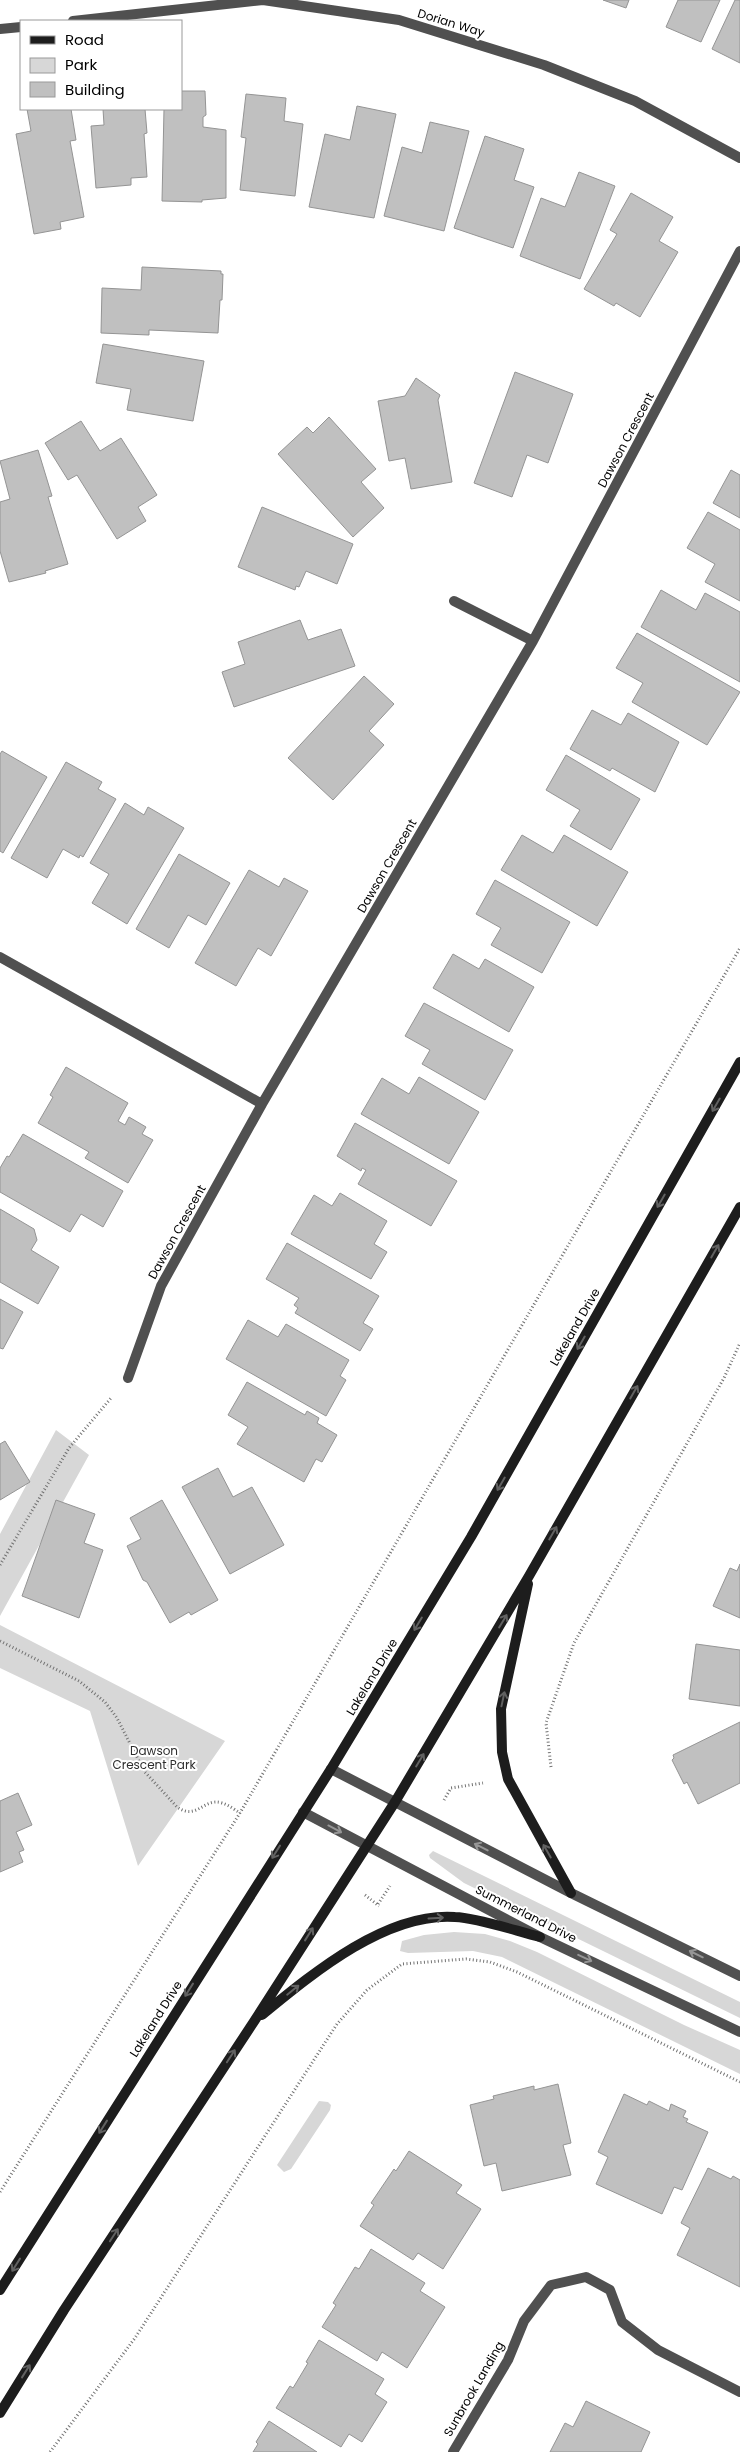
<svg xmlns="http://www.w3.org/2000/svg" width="740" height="2452" font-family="Poppins,sans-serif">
  <rect width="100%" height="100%" fill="#fff"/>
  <path fill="#d7d7d7" d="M56,1430l33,25 -89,161v-82z
    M0,1625l225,116 -87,125 -48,-155 -90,-43z
    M433,1851l307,151v16l-276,-135 -34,-25 -1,-3z
    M454,1932l31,2 25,7 27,11 147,73 56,25v24l-238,-117 -29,-6 -65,2 -8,-2 2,-10 22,-6z
    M319,2101l9,1 3,3 -1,5 -39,59 -7,3 -7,-7z"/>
  <path fill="#c0c0c0" stroke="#949494" d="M603,0h26l-3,8z
    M678,0h42l-19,42 -35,-15z
    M735,0h5v63l-28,-14z
    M181,91h24l1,24 -3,2v10l23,3v68l-24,2v2l-40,-1 2,-92h17z
    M246,94l40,4 -2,23 19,3 -8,72 -55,-6 6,-52 -5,-1z
    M357,106l39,8 -22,104 -65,-11 16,-73 25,6z
    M27,109h44l5,31 -6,1 14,76 -24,5 1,7 -27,5 -18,-100 15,-3z
    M103,109h42l2,24 -3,1 3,43 -16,1v7l-35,3 -5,-62 13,-1z
    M430,122l39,9 -25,100 -60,-15 18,-69 20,6z
    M485,136l39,13 -10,31 20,7 -21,61 -59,-20z
    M579,172l36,14 -35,93 -60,-23 21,-58 24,9z
    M631,193l42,24 -14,24 19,11 -38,65 -24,-14 -2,3 -30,-17 33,-55 -7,-4z
    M142,267l79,4v3h2l-1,26h-2l-2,33 -69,-3v5l-48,-2 1,-45 39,2z
    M103,344l101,17 -11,60 -66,-11 4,-21 -35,-6z
    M515,372l58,22 -25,69 -21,-8 -15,42 -38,-14z
    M416,378l24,17 -2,5 14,82 -41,7 -6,-31 -16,3 -11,-60 27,-5z
    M329,417l47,52 -15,13 23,26 -31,29 -75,-83 29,-27 6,6z
    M81,421l19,30 21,-13 36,57 -19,12 8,14 -29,18 -40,-64 -9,5 -23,-37z
    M38,450l14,46 -4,1 20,67 -23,7 1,2 -37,9 -9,-31v-49l10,-3 -10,-38z
    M731,470l9,5v43l-27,-15z
    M262,507l91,37 -16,40 -31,-13 -7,16 -3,-1 -1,4 -57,-23z
    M708,512l32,18v71l-35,-19 10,-18 -28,-16z
    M661,590l35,20 9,-17 35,19v70l-99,-55z
    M300,620l8,20 33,-11 14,37 -121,41 -12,-35 23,-8 -7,-22z
    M637,633l103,59 -33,53 -75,-43 11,-19 -27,-15z
    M364,676l30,28 -25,27 15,14 -51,55 -45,-42z
    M592,710l29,15 7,-12 51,29 -24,50 -43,-24 -2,3 -40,-22z
    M2,751l45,26 -44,76 -3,-2v-97z
    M566,755l74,44 -29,51 -41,-24 10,-16 -34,-20z
    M66,762l36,20 -4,7 18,10 -33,58 -3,-2 -1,3 -16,-9 -16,29 -36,-20z
    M125,803l19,12 4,-8 36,21 -57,96 -35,-21 17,-29 -19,-11z
    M522,835l31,18 11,-18 64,37 -31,54 -96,-56z
    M179,854l51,29 -24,42 -18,-10 -19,33 -33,-19z
    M249,870l30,17 5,-9 24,13 -37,65 -13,-8 -22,38 -41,-23z
    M495,880l75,42 -28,51 -51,-28 10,-17 -25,-14z
    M453,954l26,15 6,-10 49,28 -25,45 -76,-44z
    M424,1003l89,47 -28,50 -63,-36 8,-14 -25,-14z
    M66,1067l62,36 -10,18 7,4 4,-8 17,10 -4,7 11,6 -25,43 -43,-25 4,-6 -51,-29 15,-26 -3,-2z
    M419,1077l60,35 -30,52 -88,-50 21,-36 27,16z
    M355,1123l102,58 -26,45 -73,-42 8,-14 -4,-2 -1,3 -24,-15z
    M23,1134l100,57 -20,36 -22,-13 -11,18 -70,-40v-24l7,-12 2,1z
    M340,1193l47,28 -13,23 13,8 -16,27 -80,-45 23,-39 18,11z
    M0,1209l34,20 3,11 -6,10 28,17 -21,37 -38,-22z
    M287,1243l92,53 -16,27 10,6 -13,22 -65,-38 3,-5 -4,-3 5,-7 -33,-19z
    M0,1299l23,13 -20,37 -3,-1z
    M248,1320l30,17 8,-13 63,36 -9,16 6,4 -20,36 -100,-57z
    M247,1382l58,33 2,-4 12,7 -2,5 20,12 -15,27 -6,-3 -12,23 -67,-38 11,-17 -20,-12z
    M5,1441l25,41 -30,18v-56z
    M218,1468l15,29 19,-10 32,58 -54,29 -48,-87z
    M56,1500l39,14 -11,29 19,7 -24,68 -57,-22z
    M162,1500l56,100 -27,15 -2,-3 -19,11 -23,-41 -4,-2 -16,-34 14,-7 -11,-21z
    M740,1564v54l-27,-12 17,-38 7,3z
    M696,1644l44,6v56l-51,-7z
    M740,1722v61l-42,21 -11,-22 -3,2 -12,-24 2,-2 -1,-3z
    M18,1793l14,32 -16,7 8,18 -5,2 4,10 -23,10v-71z
    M558,2084l13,59 -8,2 8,30 -69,16 -6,-28 -12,3 -14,-61 24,-6 -1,-3 41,-10v4z
    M624,2094l23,11 2,-4 20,10 2,-7 15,7 -3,6 5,2 -2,3 22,10 -26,58 -8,-3 -12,27 -66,-30 12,-27 -10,-5z
    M409,2151l53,34 -6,8 25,16 -38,60 -25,-16 -5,7 -53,-34 14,-21 -3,-2 23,-34 2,2z
    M708,2168l23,11 2,-3 7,4v107l-63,-32 13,-27 -9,-5z
    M371,2249l54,34 -5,8 25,16 -38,61 -25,-16 -5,9 -55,-34 14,-22 -3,-2 22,-36 4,2z
    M319,2340l65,39 -9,15 12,8 -25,40 -13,-8 -8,13 -65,-39 14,-22 3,2 15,-25 -2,-1z
    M586,2401l64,31 -9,20h-91l15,-29 8,4z
    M269,2421l48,31h-64l5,-8 -2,-2z"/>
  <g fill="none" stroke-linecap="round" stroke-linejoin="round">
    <path stroke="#727272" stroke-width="3" stroke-dasharray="1 2.5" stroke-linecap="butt" d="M0,1565l69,-117 42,-50
      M0,1641l79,40 26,21 12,16 27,53 33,36c20,14 27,-10 45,-4 7,2 13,7 18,10
      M551,1767l-5,-44 28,-80 150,-265 16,-35
      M444,1800l7,-12 32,-5
      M365,1895l14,11
      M378,1904l12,-18
      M0,2192l240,-379 500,-865
      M50,2452l85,-114 202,-314 30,-34 35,-26 64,-5 24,3 27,10 223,110"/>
    <path stroke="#505050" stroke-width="10" d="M73,21l190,-21 136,20 145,45 91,36 105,57
      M0,29l21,-2
      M454,601l79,40
      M0,957l262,147
      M128,1378l33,-92 101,-182 271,-463 207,-390
      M453,2452l55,-92 16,-39 27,-36 35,-8 24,13 12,32 36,28 82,42"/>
    <path stroke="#505050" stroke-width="10" d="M331,1769l240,124 169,83
      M303,1812l237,125 200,95"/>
    <path stroke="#1d1d1d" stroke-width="10" d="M528,1584l-27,125 1,43 6,27 63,114
      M262,2015c50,-41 124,-103 193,-98 24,1 61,14 85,20
      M0,2290l331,-521 140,-232 269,-475
      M0,2413l64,-103 191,-290 140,-218 134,-226 211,-369"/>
  </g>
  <defs><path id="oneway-shaft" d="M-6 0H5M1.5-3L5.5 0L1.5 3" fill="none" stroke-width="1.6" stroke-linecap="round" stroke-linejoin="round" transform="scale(1.25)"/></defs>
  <g stroke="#616161">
    <use href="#oneway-shaft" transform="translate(716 1105) rotate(120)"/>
    <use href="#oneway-shaft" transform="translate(661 1201) rotate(120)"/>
    <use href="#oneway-shaft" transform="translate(715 1251) rotate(-60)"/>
    <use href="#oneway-shaft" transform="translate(581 1343) rotate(120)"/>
    <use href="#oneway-shaft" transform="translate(634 1392) rotate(-60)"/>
    <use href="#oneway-shaft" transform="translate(501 1484) rotate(120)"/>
    <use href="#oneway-shaft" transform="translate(553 1533) rotate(-60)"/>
    <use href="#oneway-shaft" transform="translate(503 1621) rotate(-59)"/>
    <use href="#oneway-shaft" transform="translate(418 1624) rotate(121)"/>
    <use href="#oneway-shaft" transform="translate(503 1699) rotate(-78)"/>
    <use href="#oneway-shaft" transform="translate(420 1760) rotate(-59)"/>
    <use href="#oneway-shaft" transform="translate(547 1851) rotate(-120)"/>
    <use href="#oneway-shaft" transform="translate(276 1852) rotate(122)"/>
    <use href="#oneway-shaft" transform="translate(436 1918) rotate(-3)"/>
    <use href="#oneway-shaft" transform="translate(309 1934) rotate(-58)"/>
    <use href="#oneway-shaft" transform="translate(189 1990) rotate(122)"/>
    <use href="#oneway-shaft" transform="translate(293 1990) rotate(-39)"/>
    <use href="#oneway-shaft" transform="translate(231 2056) rotate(-57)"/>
    <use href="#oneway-shaft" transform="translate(103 2127) rotate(122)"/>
    <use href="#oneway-shaft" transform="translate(114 2235) rotate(-57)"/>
    <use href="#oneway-shaft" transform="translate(16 2265) rotate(122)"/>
    <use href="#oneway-shaft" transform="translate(26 2371) rotate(-58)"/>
  </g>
  <g stroke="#969696">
    <use href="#oneway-shaft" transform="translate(335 1829) rotate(28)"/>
    <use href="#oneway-shaft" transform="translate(481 1847) rotate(-153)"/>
    <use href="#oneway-shaft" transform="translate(696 1954) rotate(-154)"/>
    <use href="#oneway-shaft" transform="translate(585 1958) rotate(25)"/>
  </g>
  <g text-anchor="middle" stroke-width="4" stroke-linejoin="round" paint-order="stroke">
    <g font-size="12" fill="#000" stroke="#fff">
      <text transform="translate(451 23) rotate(17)" y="4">Dorian Way</text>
      <text transform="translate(626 440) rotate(-62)" y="4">Dawson Crescent</text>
      <text transform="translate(387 866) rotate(-60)" y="4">Dawson Crescent</text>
      <text transform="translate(177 1232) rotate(-61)" y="4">Dawson Crescent</text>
      <text transform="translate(575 1327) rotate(-60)" y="4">Lakeland Drive</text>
      <text transform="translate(372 1677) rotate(-59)" y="4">Lakeland Drive</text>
      <text transform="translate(526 1914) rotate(27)" y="4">Summerland Drive</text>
      <text transform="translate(156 2019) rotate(-58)" y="4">Lakeland Drive</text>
      <text transform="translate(474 2389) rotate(-60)" y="4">Sunbrook Landing</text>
    </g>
    <g font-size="12" fill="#2e2e2e" stroke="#fff">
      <text x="154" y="1755">Dawson<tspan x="154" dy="14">Crescent Park</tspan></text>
    </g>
  </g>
  <rect x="20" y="20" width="162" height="90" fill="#ffffff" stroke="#999999"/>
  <rect x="30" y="36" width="25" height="8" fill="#1d1d1d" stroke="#999999"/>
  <text x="65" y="45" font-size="15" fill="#000000">Road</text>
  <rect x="30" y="58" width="25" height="15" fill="#d7d7d7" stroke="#999999"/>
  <text x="65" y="70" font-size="15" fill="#000000">Park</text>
  <rect x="30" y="82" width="25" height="15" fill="#c0c0c0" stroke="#999999"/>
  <text x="65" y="95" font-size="15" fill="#000000">Building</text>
</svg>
